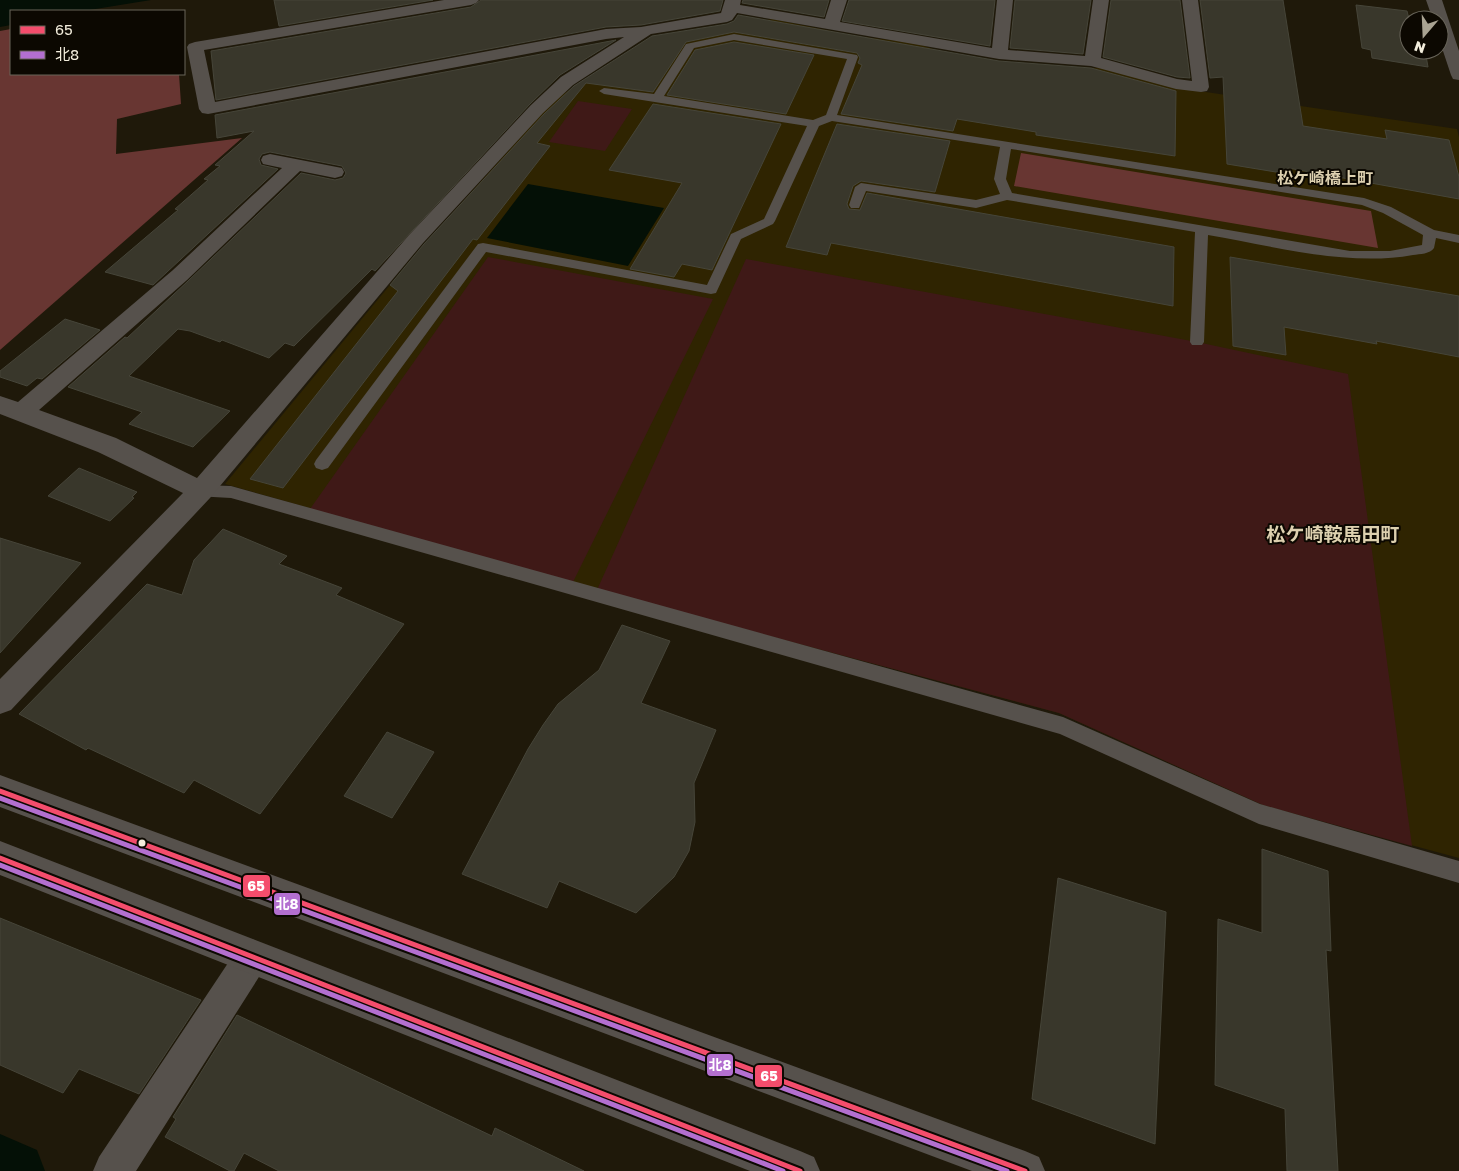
<svg xmlns="http://www.w3.org/2000/svg" width="1459" height="1171" font-family="'Golos Text','Noto Sans JP',sans-serif">
  <rect width="100%" height="100%" fill="#1f190a"/>
  <path fill="#2f2401" d="M773,19l82,17 61,7 31,11 94,13 63,1 68,19 285,42 2,8v721l-196,-53 -204,-92 -462,-123 -372,-106 189,-228 140,-156 92,-60z"/>
  <path fill="#3f1917" d="M578,101l54,8 -27,42 -56,-9z
    M488,257l225,42 -140,283 -263,-73z
    M746,259l451,83 151,32 64,472 -149,-41 -204,-92 -462,-123z"/>
  <path fill="#683632" d="M11,29v45h168l2,30 -64,15 -1,35 126,-16 -242,212v-319z
    M1021,153l350,58 7,37 -364,-62z"/>
  <path fill="#041006" d="M0,0h151l-68,11h-72v14l-11,2z
    M528,184l136,24 -36,58 -141,-28z"/>
  <g fill="none" stroke-linecap="round" stroke-linejoin="round">
    <path fill="#041006" fill-rule="evenodd" d="M0,1134l37,16 8,21h-45z"/>
  </g>
  <path fill="#39372b" stroke="#464539" d="M274,0h159l-154,26z
    M481,0h242l-3,11 -79,14 -35,2 -390,73 -5,-49 260,-44z
    M743,0h86l-5,17 -82,-14z
    M849,0h146l-5,46 -148,-25z
    M1015,0h76l-8,54 -73,-6z
    M1111,0h69l10,78 -13,-1 -74,-20z
    M1200,0h83l20,126 84,13 -2,-9 64,10 10,37v22l-171,-31v6l-61,-10 -4,-87 -13,1z
    M1356,5l51,6 2,8 9,1h-9v30h16l3,17 -56,-9 -1,-8 -9,-2z
    M738,15l261,46 92,7 85,23 -1,65 -139,-21v-3l-79,-13 -4,12 -112,-17 21,-49 -4,-2 2,-5 -3,-5 -123,-21 -48,10 -33,50 -67,-9 -49,60 13,3 -73,94 -4,-1 -190,249 -33,-9 148,-188 -8,-6 34,-41 120,-130 30,-28 78,-50 75,-12 7,-3z
    M616,40l-56,35 -30,29 -155,167 -3,-2 -78,77 -9,-3 -16,15 -47,-18 -2,2 -30,-11 -12,-2 -49,47 101,35 -37,36 -64,-23 13,-12 -74,-25 57,-50 2,1 61,-57 113,-108 34,7 8,-2 3,-5 -4,-7 -72,-14 -8,2 -3,5 2,6 17,4 -125,116 -48,-13 73,-62 -3,-1 33,-29 -4,-1 16,-13 -5,-1 39,-34 -37,7 -2,-23z
    M734,42l80,13 -28,59 -119,-19 28,-45z
    M653,104l128,20 -69,146 -30,-6 -8,13 -44,-8 52,-86 -73,-13z
    M837,124l113,17 -15,51 -74,-11 -8,5 -6,18 2,5 11,1 7,-17 307,54 -1,59 -342,-63 -4,12 -41,-8z
    M1230,257l229,39v61l-83,-16 1,3 -93,-17 2,28 -53,-9z
    M65,319l35,11 -58,49 -5,-1 -10,8 -27,-9v-6z
    M79,468l58,24 -5,5 2,1 -24,23 -62,-25z
    M223,529l64,27 -8,8 63,24 -6,7 68,29 -144,190 -66,-34 -10,13 -96,-45 -2,2 -67,-36 128,-130 35,11 12,-35z
    M0,538l81,25 -81,90z
    M622,625l48,16 -29,62 75,27 -22,53 1,39 -6,29 -15,26 -38,36 -77,-32 -12,27 -85,-34 66,-125 15,-24 15,-21 41,-34z
    M387,732l47,20 -42,66 -48,-22z
    M1262,849l66,22 3,80 -5,-1 12,221h-51l-2,-62 -70,-24 3,-166 44,14z
    M1058,878l108,34 -11,232 -123,-45z
    M0,918l201,82 -62,94 -60,-25 -16,24 -63,-28z
    M237,1015l255,121 3,-8 89,43h-305l-35,-18 -10,18h-4l-65,-34 11,-18 -3,-2z"/>
  <g fill="none" stroke-linecap="round" stroke-linejoin="round">
    <path fill="#56514c" fill-rule="evenodd" d="M734,34l123,21 1,2 -21,58 527,83 27,9 43,23 25,5v8l-23,-5 -2,10c-4,6 -14,6 -21,7 -66,12 -139,-9 -205,-20l-4,107 -2,3h-10l-2,-3 5,-110 -188,-32 -31,8 -110,-17 -7,17h-8l-2,-3 6,-18 6,-4 115,17 24,-6 -6,-15 6,-32 -168,-26 -13,5 -44,95 -2,3 -32,15 -25,54 -5,1 -225,-42 -158,216 -6,2 -6,-2 -2,-4 2,-4 162,-216 5,-1 224,42 24,-51 33,-15 43,-93 -203,-32 -5,-3 5,-3 50,6 32,-50zM734,40l113,19 -21,56 -13,5 -149,-24 30,-48zM1011,149l351,56 21,8 40,22 -1,10 -32,6h-40l-338,-58 -6,-14z
      M201,485l30,1 832,231 197,87 199,57v22l-200,-59 -199,-90 -829,-236 -36,-2 -2,-5 2,-5z"/>
    <path fill="#56514c" fill-rule="evenodd" d="M444,0h35l-3,3 -5,2 -267,45 11,52 391,-73 35,-2 80,-14 4,-13h16l-1,5 85,14 6,-19h16l-7,22 152,26 5,-48h16l-5,50 77,6 8,-56h16l-8,58 76,21 15,2 -10,-81h16l11,87 -2,4 -6,1 -25,-3 -85,-23 -92,-7 -262,-46 -5,7 -5,2 -76,12 -78,51 -30,28 -120,130 -213,255 -199,212 -11,4v-35l183,-186 -85,-41 -98,-38v-18l18,6 155,-132 109,-102 -19,-4 -2,-4 2,-4 7,-2 72,14 2,4 -2,4 -7,2 -35,-7 -113,109 -148,130 77,28 81,40 212,-243 122,-130 30,-28 63,-40 -18,2 -398,75 -6,-1 -3,-4 -12,-62 2,-3 6,-2z
      M252,939l12,6 6,12 -6,12 -128,202h-43l6,-14 141,-212z"/>
    <path fill="#56514c" fill-rule="evenodd" d="M1426,0h16l17,51v29l-6,-1 -2,-4 -12,-36v-19h-6z
      M0,775l1025,376 14,6 6,14h-73l-972,-364z
      M0,841l800,310 14,6 6,14h-70l-750,-296z"/>
    <defs>
      <path id="bus-1" d="M0,791l1025,380
        M0,858l800,313"/>
      <path id="bus-2" d="M0,798l1007,373
        M0,865l783,306"/>
    </defs>
    <use href="#bus-1" stroke="#0c0801" stroke-width="9"/>
    <use href="#bus-2" stroke="#0c0801" stroke-width="9"/>
    <use href="#bus-1" stroke="#f44d6c" stroke-width="5"/>
    <use href="#bus-2" stroke="#b36fd0" stroke-width="5"/>
  </g>
  <circle fill="#f3eddc" stroke="#0c0801" stroke-width="2" cx="142" cy="843" r="4.5"/>
  <g text-anchor="middle" stroke-width="4" stroke-linejoin="round" paint-order="stroke">
    <g font-size="16" font-weight="bold" fill="#ddd0af" stroke="#0c0801">
      <text x="1325" y="184">松ケ崎橋上町</text>
    </g>
    <g font-size="19" font-weight="bold" fill="#ddd0af" stroke="#0c0801">
      <text x="1333" y="541">松ケ崎鞍馬田町</text>
    </g>
  </g>
  <g stroke="#0c0801" stroke-width="2">
    <rect x="242" y="874" width="29" height="24" rx="5" fill="#f44d6c"/>
    <rect x="273" y="892" width="28" height="24" rx="5" fill="#b36fd0"/>
    <rect x="706" y="1053" width="28" height="24" rx="5" fill="#b36fd0"/>
    <rect x="754" y="1064" width="29" height="24" rx="5" fill="#f44d6c"/>
  </g>
  <g font-size="14" text-anchor="middle" font-weight="bold" fill="#fff">
    <text x="256" y="891">65</text>
    <text x="287" y="909">北8</text>
    <text x="720" y="1070">北8</text>
    <text x="769" y="1081">65</text>
  </g>
  <rect x="10" y="10" width="175" height="65" fill="#0c0801" stroke="#686459"/>
  <rect x="20" y="26" width="25" height="8" fill="#f44d6c" stroke="#686459"/>
  <text x="55" y="35" font-size="15" fill="#f3eddc">65</text>
  <rect x="20" y="51" width="25" height="8" fill="#b36fd0" stroke="#686459"/>
  <text x="55" y="60" font-size="15" fill="#f3eddc">北8</text>
  <g transform="translate(1424 35) rotate(199)"><circle r="24" fill="#0c0801" stroke="#686459"/>
  <path d="M0-4L9 19L0 12L-9 19Z" fill="#a9a392"/>
  <text y="-8" font-size="14" font-weight="bold" text-anchor="middle" fill="#f3eddc">N</text>
  </g>
</svg>
